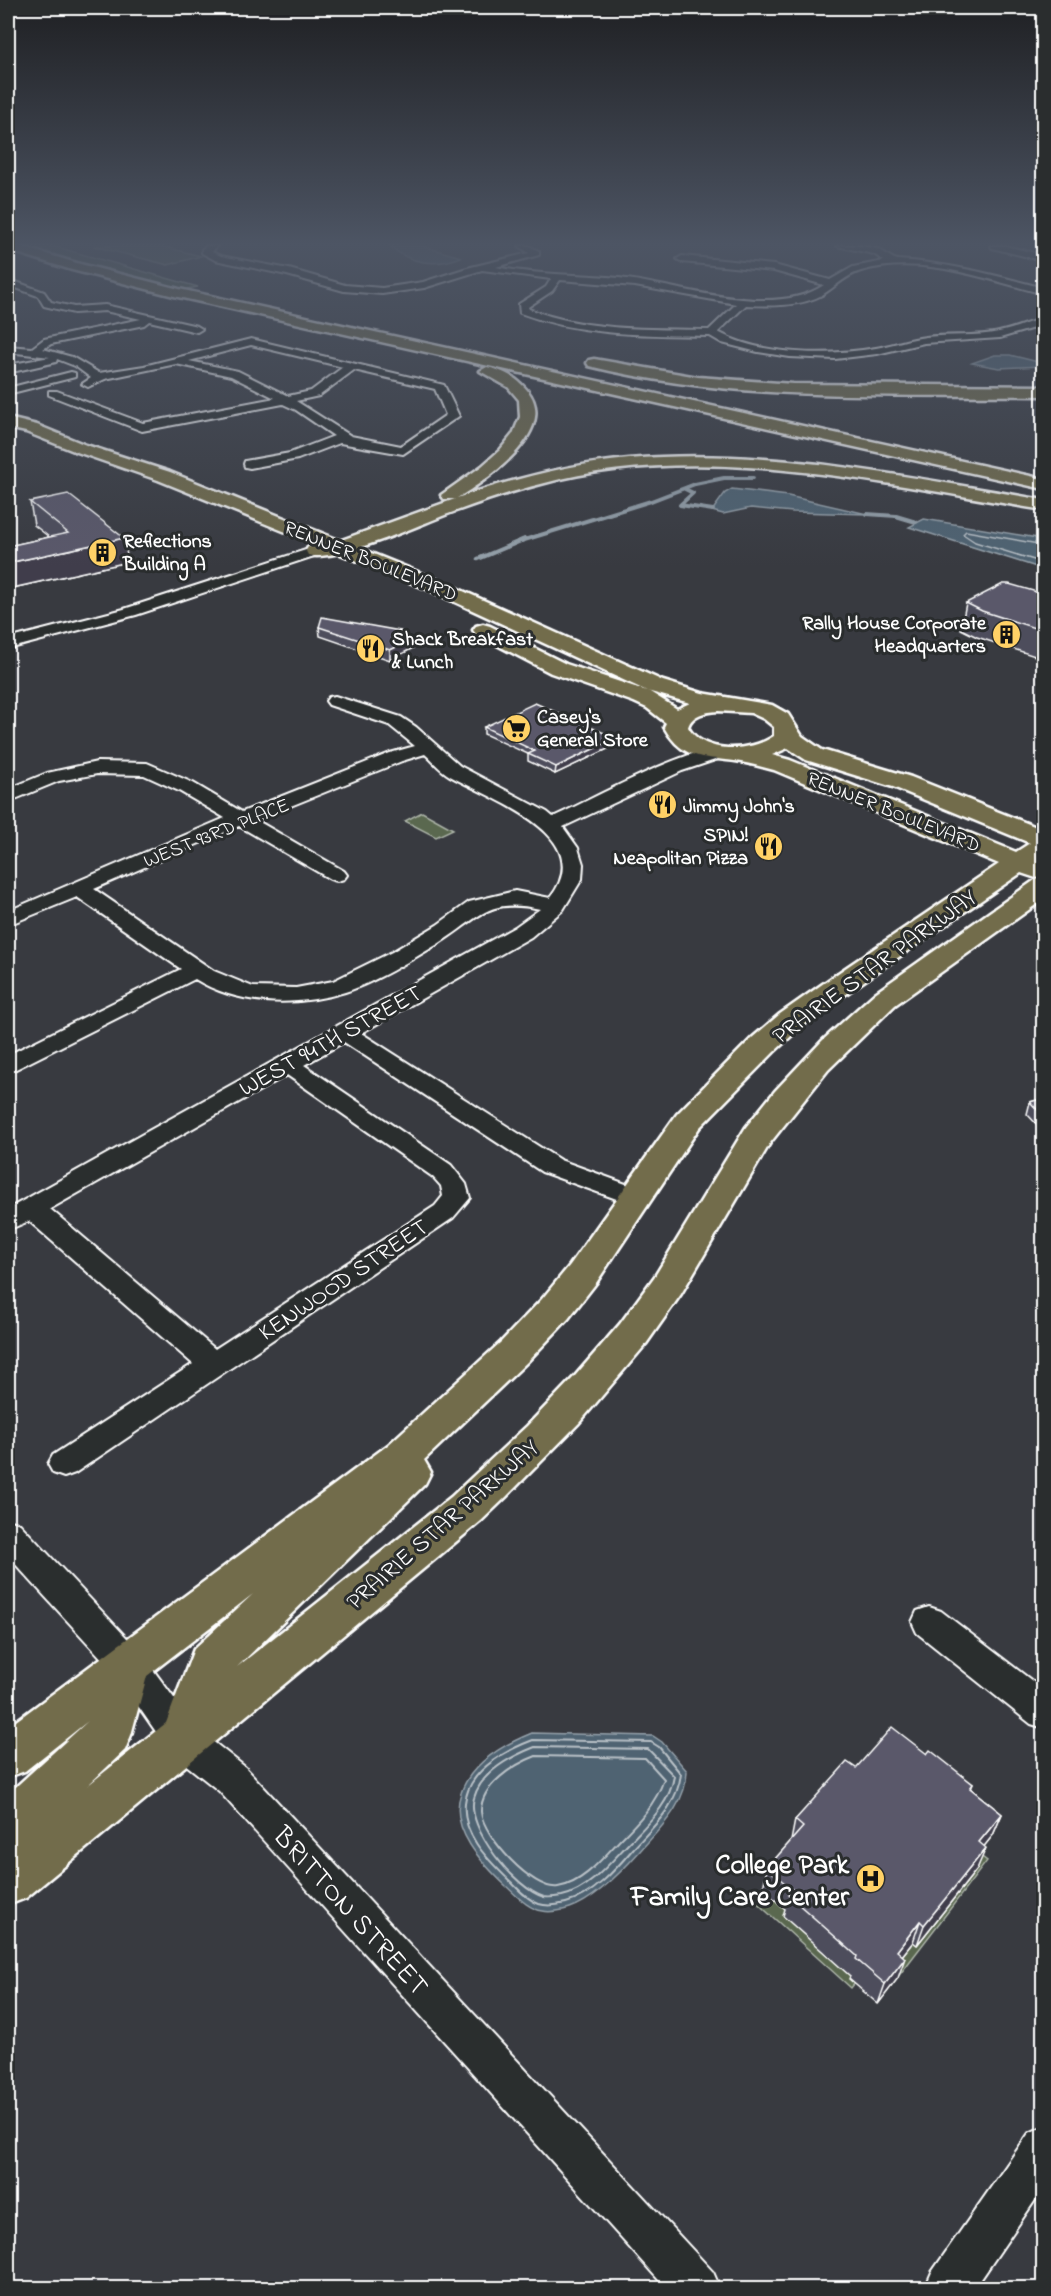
<svg xmlns="http://www.w3.org/2000/svg" width="1051" height="2296" font-family="'Indie Flower',sans-serif">
  <rect width="100%" height="100%" fill="#383a40"/>
  <filter id="ink" filterUnits="userSpaceOnUse"><feTurbulence type="fractalNoise" baseFrequency=".0167" numOctaves="2"/><feDisplacementMap in="SourceGraphic" scale="12" xChannelSelector="R" yChannelSelector="G"/><feConvolveMatrix kernelMatrix="1 2 1 2 8 2 1 2 1" color-interpolation-filters="sRGB"/></filter>
  <g filter="url(#ink)">
    <path fill="#5a6850" stroke="#acb4a8" stroke-width="1.5" d="M21,246h32l145,41 -17,3z
      M93,246h68l40,10 -33,9z
      M422,812l31,17 -17,8 -31,-16z
      M978,1854l9,7 -90,117 -7,-7 23,-29 4,3 60,-76z
      M764,1889l81,72 10,22 -4,5 -97,-88z"/>
    <path fill="#4f6372" stroke="#95a1aa" stroke-width="1.5" d="M390,246h32l39,11c-24,10 -52,7 -71,-11z
      M995,355h15l32,8 1,3 -44,2 -27,-5z
      M732,489l56,7 79,18 -74,-2 -42,-4 -28,6 -11,-3 13,-18z
      M924,519l119,20v30l-134,-42z
      M532,1733l121,3 9,6 25,29c-1,34 -26,56 -47,80 -16,18 -46,49 -70,57 -6,2 -20,5 -27,3 -15,-2 -26,-15 -37,-25 -23,-22 -58,-57 -45,-93 10,-31 44,-49 71,-60z"/>
    <g fill="none" stroke-linecap="round" stroke-linejoin="round">
      <path stroke="#b9c1c7" stroke-width="1.5" d="M1044,545l-78,-14 -3,3 12,8 69,21"/>
      <path stroke="#b9c1c7" stroke-width="2" d="M533,1740l118,2 8,5 22,27c-4,32 -27,52 -48,75 -17,20 -40,47 -67,54 -8,2 -18,4 -27,1 -11,-4 -20,-14 -28,-22 -23,-22 -53,-50 -45,-85 7,-30 41,-47 67,-57z
        M535,1747l113,2 26,27c-4,28 -26,47 -45,67 -18,19 -40,47 -67,53 -6,1 -13,2 -18,1 -28,-8 -79,-69 -70,-99 7,-26 38,-42 61,-51z
        M536,1756l109,2 19,21c-8,25 -27,44 -45,62 -16,17 -37,43 -61,46 -25,4 -75,-51 -77,-75 -1,-27 34,-48 55,-56z"/>
      <path stroke="#95a1aa" stroke-width="4" d="M685,489l8,4 -13,12 33,5
        M867,514l29,2 20,6
        M521,541l130,-40 44,-17 29,-6h29"/>
      <path stroke="#95a1aa" stroke-width="4.5" d="M478,559l47,-20"/>
      <defs>
        <path id="minor" d="M207,246h10l-5,6 9,4 68,13 56,16 37,3 41,-6 44,-14 62,-15 -10,-7h10l10,5v4l-43,12c40,8 82,7 123,11 57,6 154,42 205,7l-50,-14 -92,-9 -5,-3 5,-3 92,9 56,15 23,-13 31,-6 -10,-7 -37,-8c13,-1 28,0 41,3 7,3 13,10 20,11 52,3 96,15 146,28v6c-59,-15 -123,-40 -183,-23 -15,4 -26,16 -39,24 -22,12 -52,11 -76,10l-28,27c42,24 111,24 158,16 17,-3 33,-9 50,-11 24,-3 50,0 73,-5 15,-3 30,-10 45,-14v7l-44,13 -76,5 -47,11 -42,5 -45,-2 -32,-5 -36,-9 -12,-7c-65,-1 -129,0 -190,-23l-1,-9 27,-17 5,-8 -69,-9 -58,18 -42,6 -38,-3 -57,-16 -72,-15 -13,-7v-4zM560,280l75,6 101,18 -27,26c-61,-1 -123,1 -180,-21l-1,-2 24,-16z
          M991,246h14l39,9v6l-52,-13z
          M8,279l36,13 7,10 23,5 31,-2 92,21 5,3 -5,3 -48,-11 -5,4 -93,19 -8,5 29,8 27,16 45,-7 107,-27 193,46 15,31 -56,38 -63,-11 -42,16 -48,9 -5,-1 -1,-3 1,-3 45,-8 44,-17 -38,-26 -13,-6 -141,27 -93,-36v-4h8l86,32 132,-25 -44,-22 -55,-12 -71,15 -17,8 -6,-3 9,-6 -16,-12 -18,-7 -1,3 -4,1 -40,9 -4,-1v-6l42,-8 -42,-5v-6l24,2 12,-9 97,-20 -36,-8 -31,2 -30,-7 -6,-10 -30,-11zM251,345l92,22 -32,24 -23,5 -50,-25 -49,-10zM354,370l81,19 11,26 -45,31 -50,-10 -55,-35 23,-5z
          M71,372l4,1v4l-67,17v-6z
          M315,547l7,4 -2,3 -184,61 -128,34v-10l116,-30z
          M335,696l66,21 15,10 44,39 87,46 6,5c32,-14 143,-75 171,-68l3,4 -3,4 -42,14 -119,56 15,21 5,16 -1,15 -19,31 -32,27 -170,96 199,127 85,31 4,6 -4,6 -9,3 -94,-34 -198,-130 -40,23 147,100 15,19 4,14 -17,20 -378,255 -11,4 -11,-4 -5,-9 5,-9 140,-91 -164,-143 -21,9v-21l507,-282 25,-18c-54,-12 -60,9 -102,35 -27,16 -64,39 -93,48 -49,15 -106,14 -150,-13l-179,90 -8,2v-16l173,-86 -104,-72 -69,28v-14l217,-93 -46,-27 -35,-16 -47,-1 -38,7 -51,21v-13l39,-16 50,-11 50,1 46,20 49,29 148,-59 25,-7 -26,-21 -60,-20 -3,-4 3,-4zM425,754c8,7 15,16 25,22 40,23 150,59 100,122l-35,-7 -46,11 -32,23 -45,27 -59,29 -37,7 -43,-1 -39,-16 -120,-82 145,-63 91,53 7,2 7,-2 3,-4 -3,-4 -88,-51 146,-59zM287,1075l146,102 8,9 2,10 -8,10 -220,143 -165,-140z
          M8,1520l12,4 120,128 56,76 49,39 468,505 7,16h-54l-447,-497 -49,-39 -54,-78 -108,-118z
          M929,1607l12,4 103,79v38l-13,-4 -114,-91 -5,-11 5,-11z
          M1044,2126v61l-69,101h-50l7,-16 97,-139z"/>
        <path id="major" d="M8,418l29,7 49,20 84,27 273,110 220,99 39,12 70,12 16,9 14,22 20,14 89,27 133,53v27l-6,4 6,3v12l-8,2 -15,-5 -160,110 -59,43 -28,26 -75,76 -103,155 -28,36 -41,43 -103,98 7,12 -6,12 -188,183 214,-170 76,-71 48,-50 45,-52 35,-48 91,-149 29,-36 48,-51 52,-47 160,-113 9,-2v21l-149,106 -67,65 -58,73 -89,151 -35,50 -67,79 -73,74 -25,24 -455,377 -18,7v-111l80,-73 -63,50 -17,6v-50l380,-282 113,-103 41,-43 28,-34 107,-151 75,-76 28,-24 61,-43 158,-107 -225,-94c-11,-3 -22,-6 -33,-8 -34,-6 -57,1 -77,-35l2,-4 -19,-15 -13,-6 -83,-29 -75,-39 -3,-4 3,-4 7,-2 7,2 76,38 84,28 27,17 13,-6 -43,-12 -218,-101 -271,-110 -84,-29 -48,-19 -18,-4zM718,711l33,2 13,6 10,8v9c-23,16 -71,19 -86,-9 4,-13 18,-15 30,-16zM788,748l18,12 87,27 137,56 -14,9 -226,-92 -18,-5zM253,1594l-59,55 -28,74 -79,63 38,-36 6,-15 16,-59z"/>
        <path id="highway" d="M8,246h11l61,18 99,25 865,190v10l-866,-192 -106,-27 -64,-20z
          M594,359l104,18 95,7 251,2v10c-151,-2 -307,7 -455,-30l-2,-3 2,-3z
          M487,367c15,3 30,11 40,23 33,40 -40,90 -70,108 56,-19 113,-34 172,-39 139,-12 278,18 415,41v10c-161,-26 -342,-70 -503,-26 -28,7 -55,16 -82,26 -33,11 -120,53 -151,45l-2,-4 2,-4 28,-5 119,-43h-11l-3,-4 41,-29 18,-16 13,-16 7,-17 -1,-17 -11,-13 -28,-16z"/>
      </defs>
      <use href="#minor" stroke="#fff" stroke-width="4"/>
      <use href="#major" stroke="#fff" stroke-width="5"/>
      <use href="#highway" stroke="#fff" stroke-width="5"/>
      <use href="#minor" fill="#2a2d2e" fill-rule="evenodd"/>
      <use href="#major" fill="#726c4b" fill-rule="evenodd"/>
      <use href="#highway" fill="#726c4b" fill-rule="evenodd"/>
    </g>
    <path fill="#4d4d5c" stroke="#fff" stroke-width="1.5" d="M30,502l98,60 -120,27v-43l41,-9 -15,-12z
      M1044,594v65l-67,-22 -16,-8 5,-26z
      M319,627l81,4v3l13,14 -23,12 -70,-24z
      M484,727l132,18 -61,29 -27,-13v-7l-44,-20z
      M1044,1098v34l-17,-18 3,-12z
      M927,1754l46,30 -2,5 31,25 -9,21 -9,11 -7,23 -60,76 -4,-3 -11,14 -4,22 -20,26 -29,-25 1,-3 -67,-60 2,-7 -22,-20 4,-21 24,-27 4,-21 61,-52z"/>
    <path fill="#3f3e4b" stroke="#fff" stroke-width="1.5" d="M124,538l4,24 -120,27v-26z
      M413,639v9l-23,12v-10z
      M616,738v7l-61,29 1,-7z
      M1002,1814l-9,21 -22,28 8,-21z
      M986,1848l-9,21 -60,76 7,-20z
      M920,1921l-7,21 -23,29 7,-20z
      M905,1958l-7,20 -20,26 7,-20z"/>
    <path fill="#5a596b" stroke="#fff" stroke-width="1.5" d="M68,494l56,44 -116,25v-17l60,-13 -38,-31z
      M1003,584h6l35,10v37l-62,-20 -16,-8z
      M322,617l78,14 -3,2 16,6 -23,11 -71,-23z
      M535,703l81,35 -60,29 -28,-13 7,-3 -51,-24z
      M1044,1098v19l-14,-15z
      M892,1727l35,27 3,-4 43,34 -3,4 32,26 -23,28 7,6 -62,77 -4,-4 -23,30 8,7 -20,26 -29,-25 1,-3 -69,-61 5,-5 -26,-22 36,-41 -8,-7 52,-58 9,6z"/>
  </g>
  <linearGradient id="sky" x2="0" y2="1"><stop stop-color="#1f2023"/><stop offset="0.43" stop-color="#4d5564"/><stop offset="1" stop-color="#4d5564" stop-opacity="0"/></linearGradient>
  <rect width="1051" height="567" fill="url(#sky)"/>
  <defs>
    <symbol id="building-disc" viewBox="-11 -11 22 22"><circle r="9.5" fill="#ffd166" stroke="#2a2d2e"/><path d="M-4-6H4V6H1V3H-1V6H-4ZM-2.5-4.3h1.7v1.8h-1.7ZM.8-4.3h1.7v1.8H.8ZM-2.5-1h1.7V.8h-1.7ZM.8-1h1.7V.8H.8Z" fill="#111"/></symbol>
    <symbol id="restaurant-disc" viewBox="-11 -11 22 22"><circle r="9.5" fill="#ffd166" stroke="#2a2d2e"/><path d="M-5-6h1v4h1v-4h1v4h1v-4h1v5L-1.5 .5V6h-2V.5L-5-1ZM5-6V6H3V1.5H1.5Q1.5-4 5-6Z" fill="#111"/></symbol>
    <symbol id="supermarket-disc" viewBox="-11 -11 22 22"><circle r="9.5" fill="#ffd166" stroke="#2a2d2e"/><path d="M-6-5.5h2.5l.6 2H6L4.5 2H-2.5L-4.4-4H-6ZM-1.5 3.2a1.3 1.3 0 1 0 .1 0ZM3 3.2a1.3 1.3 0 1 0 .1 0Z" fill="#111"/></symbol>
    <symbol id="hospital-disc" viewBox="-11 -11 22 22"><circle r="9.5" fill="#ffd166" stroke="#2a2d2e"/><path d="M-5-5h3v3.5h4V-5h3V5h-3V1.5h-4V5h-3Z" fill="#111"/></symbol>
  </defs>
  <g fill-rule="evenodd">
    <use href="#building-disc" x="86" y="536" width="33" height="33"/>
    <use href="#building-disc" x="990" y="618" width="33" height="33"/>
    <use href="#restaurant-disc" x="354" y="632" width="33" height="33"/>
    <use href="#supermarket-disc" x="500" y="712" width="33" height="33"/>
    <use href="#restaurant-disc" x="646" y="788" width="33" height="33"/>
    <use href="#restaurant-disc" x="752" y="830" width="33" height="33"/>
    <use href="#hospital-disc" x="854" y="1862" width="33" height="33"/>
  </g>
  <g text-anchor="middle" stroke-width="6" stroke-linejoin="round" paint-order="stroke">
    <g font-size="20" font-weight="bold" fill="#fff" stroke="#2a2d2e" text-anchor="start">
      <text x="123" y="547">Reflections<tspan x="123" dy="23">Building A</tspan></text>
      <text x="986" y="629" text-anchor="end">Rally House Corporate<tspan x="986" dy="23">Headquarters</tspan></text>
      <text x="392" y="645">Shack Breakfast<tspan x="392" dy="23">&amp; Lunch</tspan></text>
      <text x="537" y="723">Casey's<tspan x="537" dy="23">General Store</tspan></text>
      <text x="683" y="812">Jimmy John's</text>
      <text x="748" y="841" text-anchor="end">SPIN!<tspan x="748" dy="23">Neapolitan Pizza</tspan></text>
    </g>
    <g font-size="20" fill="#fff" stroke="#2a2d2e">
      <text transform="translate(371 560) rotate(22)" y="7">RENNER BOULEVARD</text>
      <text transform="translate(894 811) rotate(22)" y="7">RENNER BOULEVARD</text>
      <text transform="translate(216 832) rotate(-22)" y="7">WEST 93RD PLACE</text>
    </g>
    <g font-size="24" fill="#fff" stroke="#2a2d2e">
      <text transform="translate(874 966) rotate(-36)" y="8">PRAIRIE STAR PARKWAY</text>
      <text transform="translate(330 1040) rotate(-29)" y="8">WEST 94TH STREET</text>
      <text transform="translate(343 1279) rotate(-34)" y="8">KENWOOD STREET</text>
      <text transform="translate(442 1524) rotate(-41)" y="8">PRAIRIE STAR PARKWAY</text>
    </g>
    <g font-size="28" font-weight="bold" fill="#fff" stroke="#2a2d2e" text-anchor="end">
      <text x="849" y="1873">College Park<tspan x="849" dy="32">Family Care Center</tspan></text>
    </g>
    <g font-size="28" fill="#fff" stroke="#2a2d2e">
      <text transform="translate(352 1910) rotate(48)" y="10">BRITTON STREET</text>
    </g>
  </g>
  <rect width="1051" height="2296" fill="none" stroke="#2a2d2e" stroke-width="30"/>
  <rect x="15" y="15" width="1021" height="2266" fill="none" stroke="#fff" stroke-width="2" filter="url(#ink)"/>
</svg>
